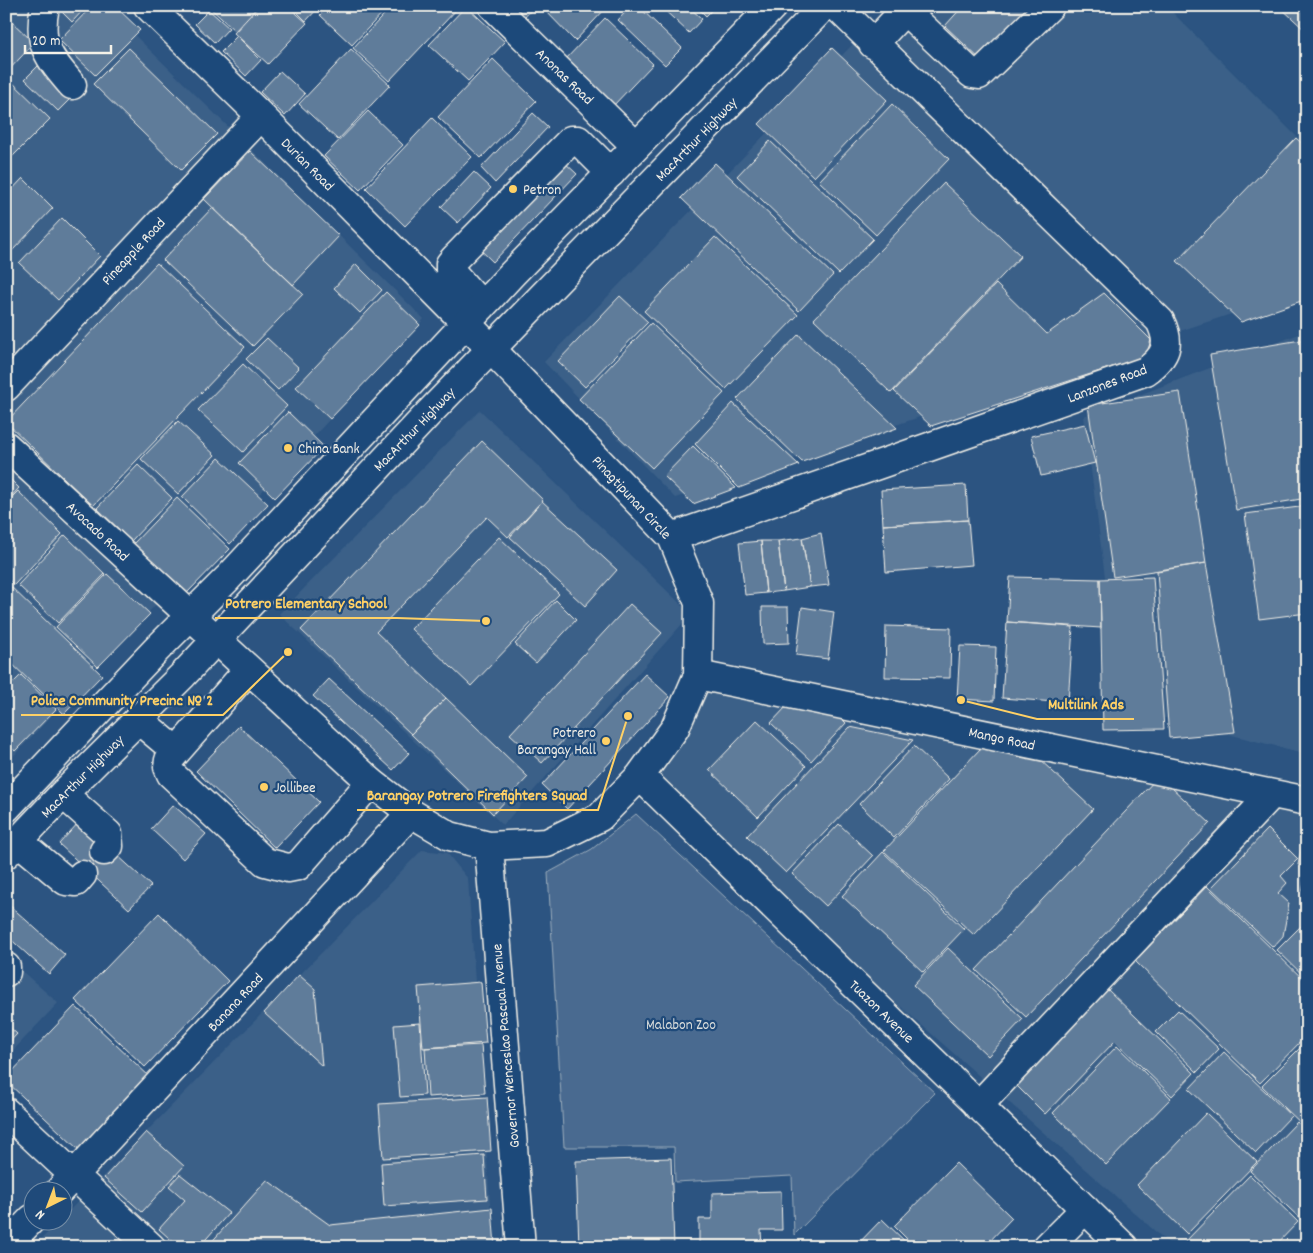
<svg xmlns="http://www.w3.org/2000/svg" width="1313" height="1253" font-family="Dekko,sans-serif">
  <rect width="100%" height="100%" fill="#2c5481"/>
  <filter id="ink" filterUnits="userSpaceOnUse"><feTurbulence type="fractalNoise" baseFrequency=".02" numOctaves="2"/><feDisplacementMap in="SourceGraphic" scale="10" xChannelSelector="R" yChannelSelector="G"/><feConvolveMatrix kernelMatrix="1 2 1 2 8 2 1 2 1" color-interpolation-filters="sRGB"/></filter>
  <g filter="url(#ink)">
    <path fill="#3b6088" d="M6,6h99l319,313 -418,445z
      M890,6h276l141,141v142l-632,209 -131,-136z
      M1307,331v423l-185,-47 -38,-291z
      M480,410l211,204 -188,211 -224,-211z
      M706,672l601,138v437h-134l-529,-467z
      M422,850l25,3 21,26 25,368h-459l25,-26 3,-1 1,-3z
      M6,957l52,46 -52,55z"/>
    <path fill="#496b90" stroke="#9eaebc" d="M636,814l299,279 -141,142 -2,-59 -117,6 -1,-35h-110l-16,-274 44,-24z"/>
    <path fill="#5e7b9a" stroke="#f4f1e8" d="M56,6h31l-15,16z
      M92,6h23l25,24 -45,45 -36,-35z
      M208,6h50l-23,25z
      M259,6h29l19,17 -39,41 -34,-31z
      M291,6h27l1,1 -13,14z
      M329,6h60l-37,39 -32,-30z
      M392,6l67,1 -70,74 -36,-33z
      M466,6l39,36 -37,39 -39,-36z
      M508,6h27l-13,14z
      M541,6h67l-33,35z
      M631,6h7l44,42 -17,17 -47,-45z
      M660,6h28l14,13 -13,14z
      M696,6h20l-10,10z
      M963,6h75l-54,57 -39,-37z
      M1279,6h28v26z
      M209,10l20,18 -14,15 -20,-19z
      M6,16l28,27 -27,29 -1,-1z
      M605,18l48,46 -42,44 -48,-46z
      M237,36l24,24 -15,16 -25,-24z
      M129,48l88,86 -36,36 -88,-86z
      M832,48l55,52 -73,77 -55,-53z
      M351,49l39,36 -52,55 -39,-36z
      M493,59l43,42 -55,57 -43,-41z
      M39,65l33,32 -14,14 -33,-32z
      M280,71l25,23 -20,22 -25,-24z
      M6,76l44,43 -43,43h-1z
      M892,104l57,55 -73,76 -57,-54z
      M368,111l35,34 -43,45 -36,-34z
      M533,113l15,14 -53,56 -14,-15z
      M432,118l40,39 -67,69 -39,-38z
      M1296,138l11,10v151l-66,23 -64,-61z
      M770,141l103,98 -34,35 -102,-98z
      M548,147l29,27 -84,88 -28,-27z
      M250,151l89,85 -46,49 -89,-86z
      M715,163l118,112 -34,36 -118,-113z
      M474,172l17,16 -33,35 -17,-16z
      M23,178l30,30 -41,43 -6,-6v-49z
      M944,183l77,73 -130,137 -77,-74z
      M212,208l91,86 -50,52 -90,-86z
      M62,218l38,38 -42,44 -39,-37z
      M715,237l83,78 -72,74 -82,-78z
      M157,263l88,84 -152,159 -87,-84z
      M356,264l26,26 -22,23 -26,-25z
      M996,284l51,50 57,-41 47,47 -5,16 -215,70 -37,-35z
      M386,292l34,33 -90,94 -34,-32z
      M620,296l28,26 -63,65 -27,-26z
      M651,323l73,70 -72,75 -73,-69z
      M799,334l2,3 96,91 -95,34 -65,-63z
      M267,338l32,30 -21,22 -32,-31z
      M1307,339v159l-71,12 -26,-155z
      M243,364l44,42 -44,46 -45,-42z
      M1180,392l26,171 -93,14 -25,-172z
      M733,403l66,62 -60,23 -44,-44z
      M288,412l36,35 -49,51 -36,-35z
      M178,421l37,34 -37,39 -37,-35z
      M1085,424l10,39 -54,13 -10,-40z
      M482,441l61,59 -35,37 -21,-20 -111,115 70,66 -35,36 -110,-104z
      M693,446l43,42 -43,16 -29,-28z
      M219,458l49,46 -38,40 -48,-47z
      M138,465l34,33 -41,43 -34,-33z
      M6,475l13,13 -13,14z
      M966,485l2,35 -85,5 -2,-35z
      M18,491l44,43 -48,51 -8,-8v-74z
      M177,498l53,51 -45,46 -53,-50z
      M542,501l75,69 -32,36 -75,-69z
      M1307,506v107l-48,6 -14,-105z
      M968,520l4,45 -86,7 -3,-47z
      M821,533l8,52 -19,2 -8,-49z
      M65,535l40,39 -47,49 -40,-38z
      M499,537l60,57 -88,92 -60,-57z
      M802,538l8,49 -26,4 -6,-50z
      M761,541l5,52 -21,2 -6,-52z
      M761,541h17l6,50 -18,2z
      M1206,563l29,169 -66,6 -12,-167z
      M107,574l43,40 -52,53 -42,-40z
      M1010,577l90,2 1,49 -94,-6z
      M1153,577l11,152 -61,1 -3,-151z
      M6,582l96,93 -38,39 -58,-56z
      M556,600l20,20 -40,43 -21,-19z
      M630,604l32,29 -120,130 -32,-29z
      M762,607h26l1,36 -26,1z
      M802,607l32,5 -6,47 -32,-4z
      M1007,622l66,5 -5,76 -66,-5z
      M886,626l65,2 -1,50 -65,-1z
      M960,646l36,1 -2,54 -37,-2z
      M645,674l25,23 -103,112 -25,-24z
      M21,675l35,34 -41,42 -9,-9v-52z
      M329,679l80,74 -16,17 -80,-74z
      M446,698l82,79 -35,37 -82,-80z
      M787,706l49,7 10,10 -35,38 -40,-38z
      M757,720l49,46 -48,51 -49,-47z
      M239,726l80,76 -44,46 -79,-77z
      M850,727l63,13 -127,133 -39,-37z
      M914,746l35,33 -55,59 -35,-34z
      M981,748l57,10 55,51 -119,126 -90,-84z
      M1159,776l51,47 -184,194 -50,-47z
      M173,805l33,29 -23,25 -32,-30z
      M80,821l71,65 -22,23 -70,-65z
      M839,824l34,32 -47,50 -34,-32z
      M1306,826h1v41l-9,-2z
      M1268,829l30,30 -17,17 6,7 -9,10 11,10 -6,33 -10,11 -62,-59z
      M883,852l81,77 -41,43 -81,-76z
      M1307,868v25l-5,-1z
      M1207,886l100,97v52l-47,48 -125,-122z
      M7,903l58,52 -16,19 -43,-39z
      M159,913l69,68 -83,86 -70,-67z
      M1307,920v59l-30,-29z
      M948,948l75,71 -35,37 -75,-71z
      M299,975l16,14 7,77 -58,-53z
      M481,982l5,61 -63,5 -5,-61z
      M1107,989l87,84 -22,23 -57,-55 -70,73 -30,-30z
      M75,1006l76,72 -71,73 -74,-70v-3z
      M1178,1010l41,39 -22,23 -41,-40z
      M420,1023l5,72 -25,2 -6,-72z
      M6,1024l11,10 -11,12z
      M1307,1041v88l-45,-43z
      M481,1045l4,48 -57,4 -3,-49z
      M1117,1046l54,52 -65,67 -53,-52z
      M1224,1052l67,64 -35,37 -67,-64z
      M487,1097l4,54 -108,7 -4,-54z
      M1206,1113l51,49 -70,72 -50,-49z
      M1297,1122l10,10v93l-57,-54z
      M146,1132l38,34 -42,46 -38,-34z
      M484,1155l3,44 -103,7 -3,-43z
      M671,1158l3,89h-95l-3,-86z
      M956,1163l56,55 -28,29h-69l-21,-21z
      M180,1174l49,39 -30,34h-20l-20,-18 26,-29 -16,-14z
      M1250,1175l48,47 -24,25h-87l-3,-4z
      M267,1180l63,45 162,-17 3,39h-288z
      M781,1191l1,39h-21l1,17h-63v-28h13v-26z
      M882,1219l29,28h-56z"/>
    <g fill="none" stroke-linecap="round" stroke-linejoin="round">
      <defs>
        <path id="minor" d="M45,6c-8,38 3,51 27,79
          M148,6l113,110 205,207
          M493,6l143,140
          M900,6l72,68 7,1 71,-69
          M873,44l36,-38
          M482,306l-32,-36v-6l5,-6 116,-118h7l33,33
          M6,387l255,-271
          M6,446l185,170
          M672,537l474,-166c21,-15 25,-28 14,-50l-324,-315
          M248,670l-79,90 -1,7 3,7 94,88 23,6 10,-2 73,-84
          M698,675l609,126
          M139,720l37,31
          M63,794l45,40 1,12 -5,5
          M18,841l48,40 10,1 6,-7
          M6,967v5
          M978,1106l294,-312
          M6,1112l145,135
          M60,1190l351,-377
          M6,1246l26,-27
          M1047,1247l38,-38"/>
        <path id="major" d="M191,616l180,166 40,31 39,23 39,10 58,-3 53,-26 40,-41 35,-48 23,-53 1,-72 -27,-66 -206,-214
          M640,776l484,471
          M489,846l32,401"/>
        <path id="highway" d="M6,808l150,-158 72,-72 284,-304 261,-268
          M6,854l57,-60 120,-119 245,-261 396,-408"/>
      </defs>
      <use href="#minor" stroke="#f4f1e8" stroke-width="31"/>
      <use href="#major" stroke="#f4f1e8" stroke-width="31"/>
      <use href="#highway" stroke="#f4f1e8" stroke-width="31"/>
      <use href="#minor" stroke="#1f4a7a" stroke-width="28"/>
      <use href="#major" stroke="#1f4a7a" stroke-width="28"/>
      <use href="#highway" stroke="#1f4a7a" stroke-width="28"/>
    </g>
  </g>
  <g fill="#ffd166" stroke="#1f4a7a" stroke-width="2">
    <circle cx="513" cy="189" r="5"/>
    <circle cx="288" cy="448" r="5"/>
    <circle cx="606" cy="741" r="5"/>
    <circle cx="264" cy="787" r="5"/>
  </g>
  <g text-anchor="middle" stroke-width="4.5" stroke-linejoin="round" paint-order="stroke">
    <g font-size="15" fill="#f4f1e8" stroke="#1f4a7a">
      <text transform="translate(565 76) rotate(44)" y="5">Anonas Road</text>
      <text transform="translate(696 139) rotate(-46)" y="5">MacArthur Highway</text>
      <text transform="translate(308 164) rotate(45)" y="5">Durian Road</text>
      <text transform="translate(133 251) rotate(-47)" y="5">Pineapple Road</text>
      <text transform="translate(1107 383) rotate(-21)" y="5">Lanzones Road</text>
      <text transform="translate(414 429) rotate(-46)" y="5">MacArthur Highway</text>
      <text transform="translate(632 497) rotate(47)" y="5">Pinagtipunan Circle</text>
      <text transform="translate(98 531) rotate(43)" y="5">Avocado Road</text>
      <text transform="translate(1002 738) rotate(12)" y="5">Mango Road</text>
      <text transform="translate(82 776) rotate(-45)" y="5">MacArthur Highway</text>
      <text transform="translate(235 1002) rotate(-47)" y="5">Banana Road</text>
      <text transform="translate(882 1011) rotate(44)" y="5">Tuazon Avenue</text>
      <text transform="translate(505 1046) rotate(-95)" y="5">Governor Wenceslao Pascual Avenue</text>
    </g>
    <g font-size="15" fill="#f4f1e8" stroke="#1f4a7a" text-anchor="start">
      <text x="523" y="194">Petron</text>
      <text x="298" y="453">China Bank</text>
      <text x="596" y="737" text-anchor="end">Potrero<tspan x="596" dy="17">Barangay Hall</tspan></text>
      <text x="274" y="792">Jollibee</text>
    </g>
    <g font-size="15" fill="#dadddb" stroke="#1f4a7a">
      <text x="681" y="1029">Malabon Zoo</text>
    </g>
  </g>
  <path fill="none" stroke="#ffd166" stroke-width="2" d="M486 621L397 618H215M288 652L223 715H21M961 700L1037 719H1134M628 716L598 810H357"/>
  <g fill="#ffd166" stroke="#1f4a7a" stroke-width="2">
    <circle cx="486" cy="621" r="5"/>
    <circle cx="288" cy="652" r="5"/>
    <circle cx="961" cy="700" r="5"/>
    <circle cx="628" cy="716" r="5"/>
  </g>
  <g font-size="16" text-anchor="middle" font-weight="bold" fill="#ffd166" stroke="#1f4a7a" stroke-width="4.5" stroke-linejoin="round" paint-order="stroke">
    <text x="306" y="608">Potrero Elementary School</text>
    <text x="122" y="705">Police Community Precinc № 2</text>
    <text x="1086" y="709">Multilink Ads</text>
    <text x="477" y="800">Barangay Potrero Firefighters Squad</text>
  </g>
  <rect width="1313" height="1253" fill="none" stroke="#1f4a7a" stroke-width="25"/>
  <rect x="12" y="12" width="1288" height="1228" fill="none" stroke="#f4f1e8" stroke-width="2" filter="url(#ink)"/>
  <g transform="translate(48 1206) rotate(222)"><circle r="24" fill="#1f4a7a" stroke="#748da6"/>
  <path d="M0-4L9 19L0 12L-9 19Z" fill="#ffd166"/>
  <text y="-8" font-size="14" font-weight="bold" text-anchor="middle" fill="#f4f1e8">N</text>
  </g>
  <path d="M25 45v8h86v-8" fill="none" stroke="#f4f1e8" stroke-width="2.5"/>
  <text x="32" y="45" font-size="15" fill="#f4f1e8" stroke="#1f4a7a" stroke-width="4" paint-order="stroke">20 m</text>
</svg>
